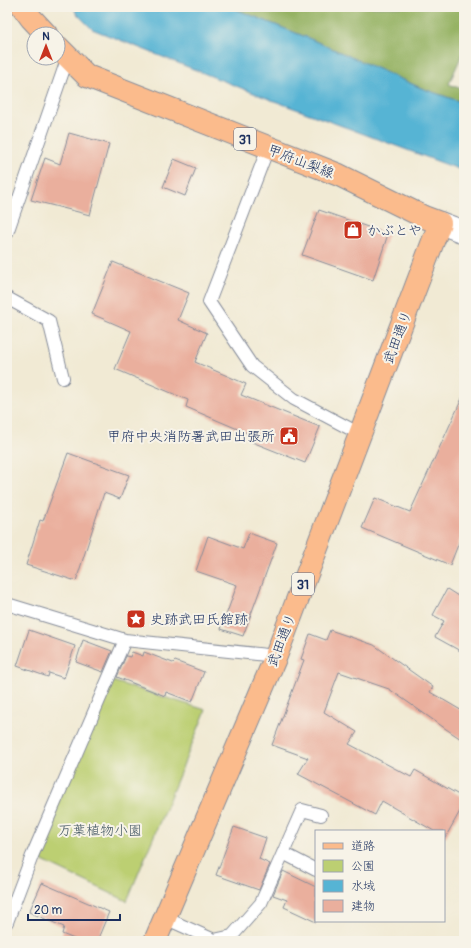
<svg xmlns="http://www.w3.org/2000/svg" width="471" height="948" font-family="Pangolin,'Klee One',sans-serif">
  <rect width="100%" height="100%" fill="#f7f3e8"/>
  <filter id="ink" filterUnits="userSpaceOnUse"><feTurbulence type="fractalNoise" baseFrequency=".025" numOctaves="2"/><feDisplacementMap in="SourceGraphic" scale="8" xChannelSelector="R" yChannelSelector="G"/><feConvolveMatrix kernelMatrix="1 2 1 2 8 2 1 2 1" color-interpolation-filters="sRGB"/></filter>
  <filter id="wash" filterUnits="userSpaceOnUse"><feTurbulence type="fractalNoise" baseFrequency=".012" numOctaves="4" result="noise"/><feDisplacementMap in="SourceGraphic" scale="16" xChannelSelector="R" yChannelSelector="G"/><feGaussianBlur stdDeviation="0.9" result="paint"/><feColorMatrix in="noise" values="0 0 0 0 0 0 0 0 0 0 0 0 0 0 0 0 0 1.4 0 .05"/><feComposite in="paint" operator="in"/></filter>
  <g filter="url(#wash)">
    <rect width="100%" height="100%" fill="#f1ead4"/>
    <path fill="#bccf72" stroke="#6c7f68" d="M109,680l97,30 -79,191 -95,-45z"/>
    <path fill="#95b264" stroke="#587061" d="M230,7h234v43l-15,34 15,6v13l-43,-15 -115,-51z"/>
    <path fill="#56b4d4" stroke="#387299" d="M73,7h157l76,30 115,51 43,15v68l-195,-72 -177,-70 -15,-15z"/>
    <g id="blocks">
      <path fill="#eaaf9d" d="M69,133l40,11 -19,71 -59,-15 14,-42 15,6z
        M174,159l22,9 -11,28 -22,-9z
        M319,210l69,24 -15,46 -71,-25z
        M113,262l76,31 -11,27 29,13 -12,29 51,22 -5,11 79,32 -15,36 -53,-21 2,-6 -68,-29 2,-7 -73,-31 16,-38 -39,-17z
        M464,394v136l-14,35 -88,-37 13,-30 35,14z
        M68,453l61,22 -9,24 -16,-6 -28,88 -50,-16 14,-45 3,1z
        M249,533l28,10 -34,93 -22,-7 16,-44 -41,-14 12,-35 35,13z
        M464,586v67l-29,-16 9,-16 -11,-6 14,-26 11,7z
        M29,630l46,16 -11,32 -15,-5 -1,4 -31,-11z
        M330,630l44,15 59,42 -3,5 34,20v29l-18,-12 -57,-40 -50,-17 -15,40 33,20 -8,12 62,33 4,-7 49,28v6l-19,34 -1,-1v-6h-10l-52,-30 -7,14 -77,-41 10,-16 -36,-13 32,-85 -3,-1 9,-25 16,6z
        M83,640l29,11 -9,21 -27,-10z
        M132,652l11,4 1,-4 29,11 2,-2 29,11 -12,30 -26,-10 -1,4 -48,-19 9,-21 4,1z
        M234,827l32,11 -7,21 11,5 -11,26 -43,-15z
        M283,871l33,16v35l-32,-15 3,-7 -14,-5z
        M42,883l67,29 -12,29h-18l-17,-7 2,-7 -35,-15z"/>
    </g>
  </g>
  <g filter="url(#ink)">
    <use href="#blocks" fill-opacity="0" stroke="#868c99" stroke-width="1"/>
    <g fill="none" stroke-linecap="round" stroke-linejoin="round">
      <defs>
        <path id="lane" d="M268,148l-59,154 43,64 42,33 66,35
          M7,233l61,-176
          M7,298l42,23 14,57
          M7,604l118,36 151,16
          M283,853l33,17
          M165,918l49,22 18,-4 29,-33 41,-93 19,5
          M7,922l25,-66 93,-216"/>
        <path id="street" d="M440,223l24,9"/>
        <path id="primary" d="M23,7l8,11 15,16
          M58,47l29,29 252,99 85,42 16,6 -164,433 -121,285"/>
      </defs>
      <use href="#lane" stroke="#868c99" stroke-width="14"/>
      <use href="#street" stroke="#868c99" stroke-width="24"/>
      <use href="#primary" stroke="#868c99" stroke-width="24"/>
      <use href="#lane" stroke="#fff" stroke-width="12"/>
      <use href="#street" stroke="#fff" stroke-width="22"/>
      <use href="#primary" stroke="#fbbb8c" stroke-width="22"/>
    </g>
  </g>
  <defs>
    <symbol id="shop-square" viewBox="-11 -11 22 22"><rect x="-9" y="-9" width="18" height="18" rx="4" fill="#c8321e" stroke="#f7f3e8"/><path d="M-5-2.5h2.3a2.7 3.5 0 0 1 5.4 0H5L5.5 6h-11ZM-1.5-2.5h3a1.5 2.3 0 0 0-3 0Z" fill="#fff"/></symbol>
    <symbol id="civic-square" viewBox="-11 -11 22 22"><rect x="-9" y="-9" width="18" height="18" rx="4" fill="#c8321e" stroke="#f7f3e8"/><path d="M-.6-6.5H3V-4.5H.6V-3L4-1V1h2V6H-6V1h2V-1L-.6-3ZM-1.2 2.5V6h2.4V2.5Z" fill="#fff"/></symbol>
    <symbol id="sight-square" viewBox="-11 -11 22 22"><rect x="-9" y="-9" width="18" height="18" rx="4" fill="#c8321e" stroke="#f7f3e8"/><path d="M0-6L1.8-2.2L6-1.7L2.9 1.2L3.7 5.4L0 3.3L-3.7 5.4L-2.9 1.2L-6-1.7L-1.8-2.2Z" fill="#fff"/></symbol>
  </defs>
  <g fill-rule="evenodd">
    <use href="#shop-square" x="342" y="219" width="22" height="22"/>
    <use href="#civic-square" x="278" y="425" width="22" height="22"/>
    <use href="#sight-square" x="125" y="608" width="22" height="22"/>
  </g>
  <g text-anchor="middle" stroke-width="4" stroke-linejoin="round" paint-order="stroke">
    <g fill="#f7f3e8" stroke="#5d6a87" stroke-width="1">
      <rect x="234" y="128" width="22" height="22" rx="3"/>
      <rect x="292" y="573" width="22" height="22" rx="3"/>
    </g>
    <g font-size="13" font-weight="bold" fill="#1b2f5e">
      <text x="245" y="144">31</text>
      <text x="303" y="589">31</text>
    </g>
    <g font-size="14" fill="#1b2f5e" stroke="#f7f3e8">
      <text transform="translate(301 161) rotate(21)" y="5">甲府山梨線</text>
      <text transform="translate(397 337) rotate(-69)" y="5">武田通り</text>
      <text transform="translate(281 640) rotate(-69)" y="5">武田通り</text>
    </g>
    <g font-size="14" fill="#1b2f5e" stroke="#f7f3e8" text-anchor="start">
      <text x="367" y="235">かぶとや</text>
      <text x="275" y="441" text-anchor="end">甲府中央消防署武田出張所</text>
      <text x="150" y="624">史跡武田氏館跡</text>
    </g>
    <g font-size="14" fill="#435763" stroke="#f7f3e8">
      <text x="100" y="835">万葉植物小園</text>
    </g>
  </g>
  <rect width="471" height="948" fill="none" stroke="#f7f3e8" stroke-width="24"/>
  <rect x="315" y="830" width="130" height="92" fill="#f7f3e8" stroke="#9fa5b1"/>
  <rect x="323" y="843" width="20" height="6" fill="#fbbb8c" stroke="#9fa5b1"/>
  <text x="351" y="850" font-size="12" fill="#1b2f5e">道路</text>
  <rect x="323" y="860" width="20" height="12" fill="#bccf72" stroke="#9fa5b1"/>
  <text x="351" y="870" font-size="12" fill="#1b2f5e">公園</text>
  <rect x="323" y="880" width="20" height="12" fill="#56b4d4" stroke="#9fa5b1"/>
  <text x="351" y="890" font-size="12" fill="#1b2f5e">水域</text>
  <rect x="323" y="900" width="20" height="12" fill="#eaaf9d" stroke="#9fa5b1"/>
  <text x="351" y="910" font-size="12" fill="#1b2f5e">建物</text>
  <g transform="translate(46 46)"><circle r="19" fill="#f7f3e8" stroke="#9fa5b1"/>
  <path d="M0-3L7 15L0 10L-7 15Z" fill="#c8321e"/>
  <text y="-6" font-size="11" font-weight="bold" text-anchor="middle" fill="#1b2f5e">N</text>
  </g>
  <path d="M28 914v6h92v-6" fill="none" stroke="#1b2f5e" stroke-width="2"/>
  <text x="34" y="914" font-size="12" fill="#1b2f5e" stroke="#f7f3e8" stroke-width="3" paint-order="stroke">20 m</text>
</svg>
